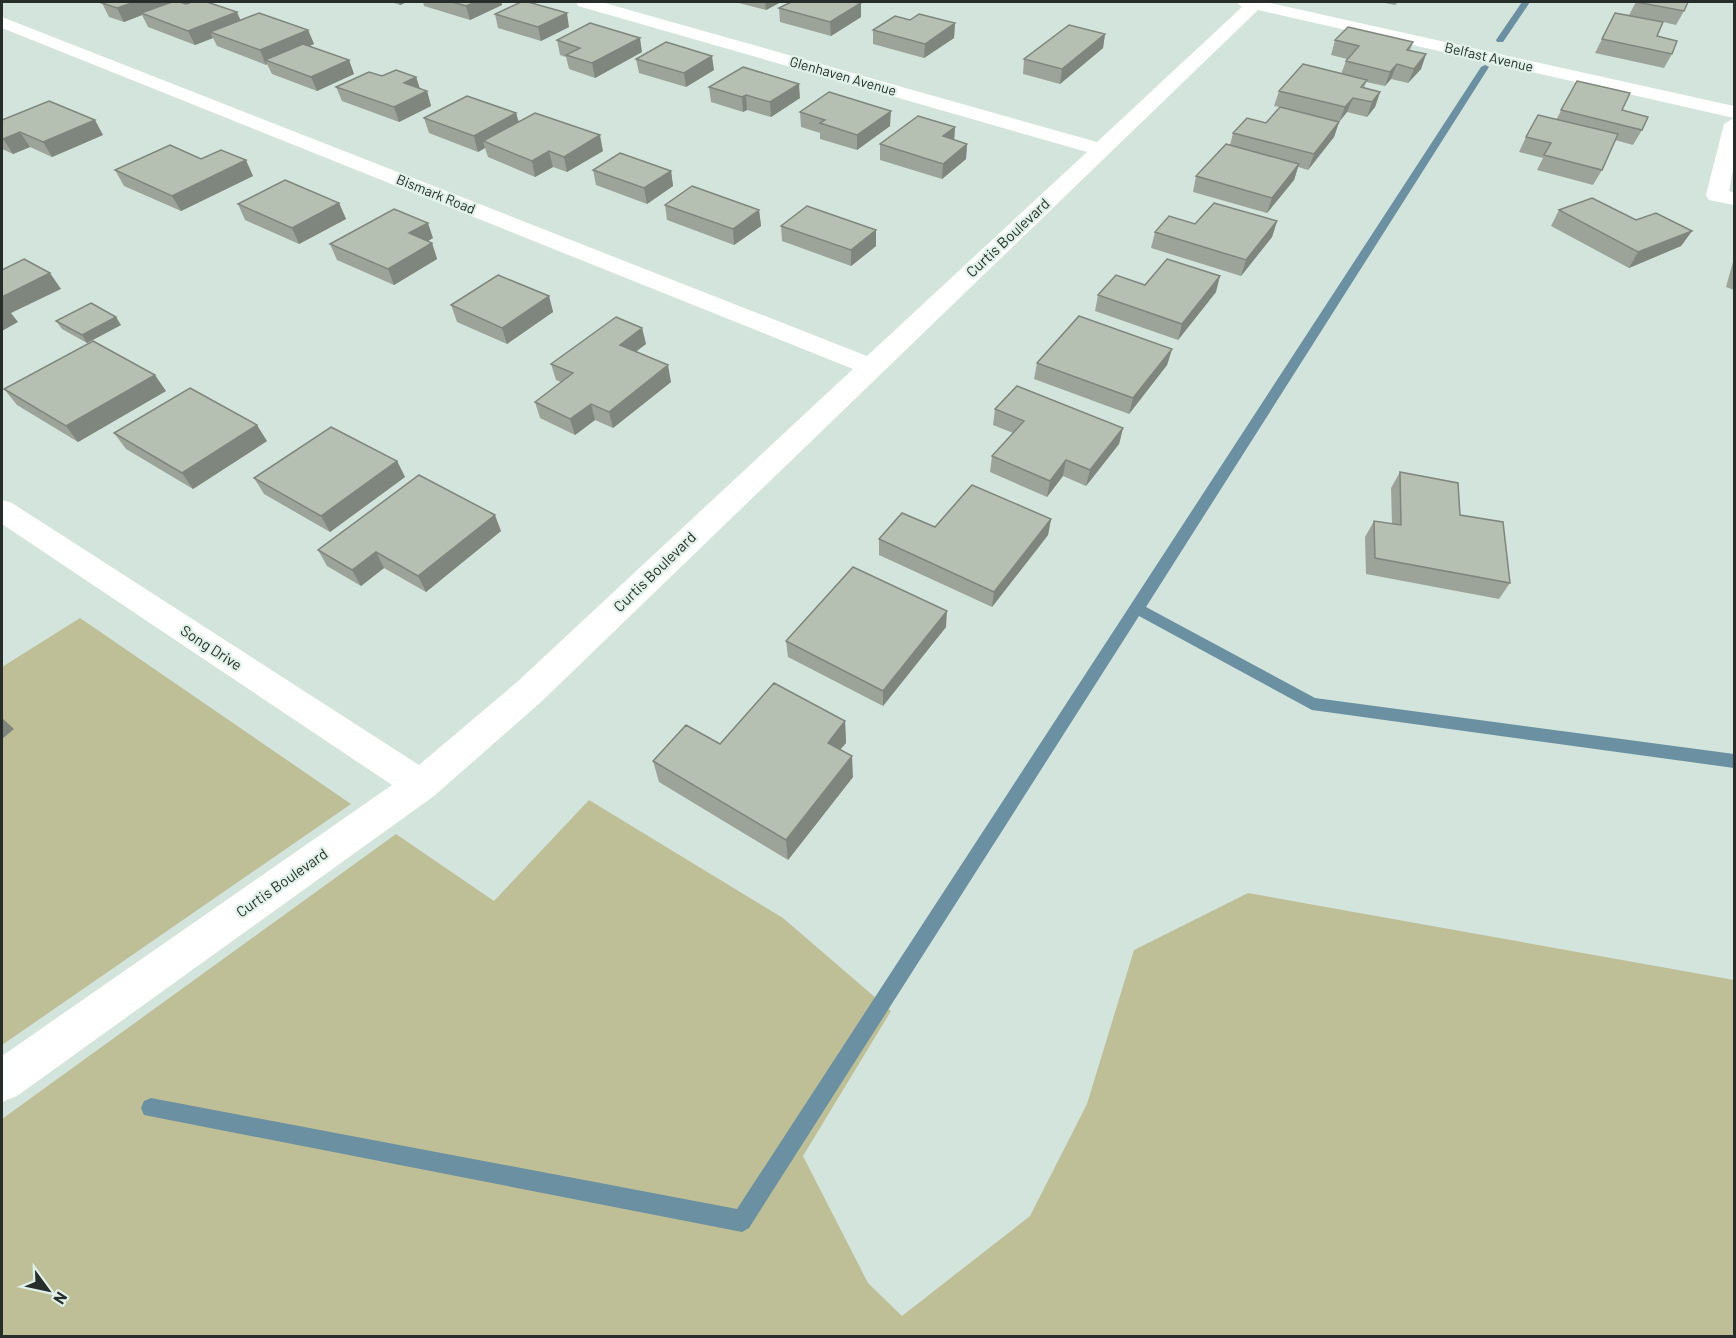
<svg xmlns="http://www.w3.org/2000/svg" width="1736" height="1338" font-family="Barlow,sans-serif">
  <rect width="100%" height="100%" fill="#d3e4dd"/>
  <path fill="#bebf97" d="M80,618l271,186 -349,241v-378z
    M589,800l194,118 108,93 -88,145 65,127 34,33 128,-100 57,-112 47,-154 114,-57 486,87v356h-1732v-217l394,-285 98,67z"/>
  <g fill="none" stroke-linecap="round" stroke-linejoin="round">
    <path fill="#6a90a1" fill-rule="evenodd" d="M1522,2h8l-27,40h-6l-1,-2z
      M1485,65l4,2 -343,540 169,91 419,56v14l-422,-58 -173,-94 -390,612 -7,4 -598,-117 -3,-7 3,-7 7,-3 586,111 744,-1142z"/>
    <path fill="#fff" fill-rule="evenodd" d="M576,2h25l496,140 145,-135 -6,-5h29l469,104v12l-476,-108 -717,692 -107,94 -417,300 -15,6v-46l390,-271 -390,-261v-24l10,3 407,262 98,-83 336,-313 -851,-341v-11l865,339 220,-204 -509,-146z
      M1734,118v47l-5,26 5,2v12l-25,-5 -3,-5 18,-71z"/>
  </g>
  <path fill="#9ca499" d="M391,2h16l-7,3z
    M423,2h78l1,3 -32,15 -46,-14z
    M735,2h46l-15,8z
    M1380,2h18l-3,3z
    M1636,2l48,9 -8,14 -13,-3 -6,14 15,18 -8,14 -69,-15 20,-40 14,2z
    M102,3l206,27 6,14 -5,2 40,14 5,14 -37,17 -45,-17 -5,-10 -1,1 -49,-19 -4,-8 -18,7 -47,-18 -6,-12 -18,7 -15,-5z
    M779,8l82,9 -30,19 -51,-14z
    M495,14l74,13 -28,14 -43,-13z
    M910,20l45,3 -1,15 -30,20 -51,-14v-14z
    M1105,34l-2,14 -43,36 -37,-10 1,-15z
    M557,40l85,12 -47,26 -26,-9 -3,-12 -6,-2z
    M1335,40l78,2 -3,8 16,4 -5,15 -13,14 -17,-4 -6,7 -19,-4 -2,6 16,4 -5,15 -8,10 -20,-5 -8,10 -5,15 -26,33 -10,-3 -4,13 -27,33 -74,-21 3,-16 34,-31 3,-12 33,-10 14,-16 -6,-1 5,-15 62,-17 5,-13 1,-2 -16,-4z
    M636,59l78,11 -28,17 -47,-14z
    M382,76l34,1 4,12 7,2 4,15 -32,16 -57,-21 -6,-14z
    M1577,81l45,29 20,20 -9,15 -18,-5 -13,30 -9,15 -56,-15 6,-12 -24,-6 7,-15 30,-17z
    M709,87l91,11 -29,19 -24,-7 -4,2 -32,-10z
    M800,112l90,14 -33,24 -37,-11v-6l-19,-6z
    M516,113l3,9 84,29 -36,21 -14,-5 -18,10 -47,-20 -3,-9 -7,4 -49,-19 -5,-15z
    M2,120l101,15 -51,22 -22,-10 -17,7 -11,-5z
    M955,127l-1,13 13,4 -1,15 -24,20 -62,-19v-16z
    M201,159l52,17 -72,35 -57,-25 -9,-16z
    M593,170l78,1 2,15 -26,18 -51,-19z
    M339,203l7,16 -47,25 -54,-24 -7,-16z
    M665,205l94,5 2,16 -27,19 -67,-25z
    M1559,210l77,10 56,11 -11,15 -52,22 -78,-42z
    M1277,221l-5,16 -31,39 -90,-28 4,-16 40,-8z
    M781,226l95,20 -25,20 -69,-25z
    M433,238l-5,3 4,2 5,16 -43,26 -57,-25 -7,-16z
    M1734,258v32l-8,-3z
    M1145,285l71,7 -38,48 -83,-29 3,-16z
    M549,296l4,16 -46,32 -50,-22 -6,-17z
    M56,321l65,4 -34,18 -25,-14z
    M642,328l4,16 -10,7 35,31 -58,46 -18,-8 -20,15 -35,-17 -5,-16 26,-20 -5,-2 -5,-16z
    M1172,349l-5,16 -38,49 -95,-35 3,-16z
    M4,389l162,2 -88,51 -61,-37z
    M995,409l128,19 -4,16 -33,42 -23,-10 -16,21 -57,-25 2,-16 21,-23 -20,-8z
    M114,433l153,8 -74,48 -67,-40z
    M397,461l8,16 -75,55 -66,-38 -10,-16z
    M1400,472l60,43 50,68 -11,16 -133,-25 -1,-37 9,-16 18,3 -1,-36z
    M1051,519l-3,16 -56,72 -113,-52v-16l56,-12z
    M501,531l-75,61 -42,-24 -23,18 -34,-20 -9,-16z
    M946,627l-63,79 -95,-49 -2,-16z
    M845,721l1,22 -6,6 13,28 -65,83 -129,-78 -6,-21 67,-17z"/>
  <path fill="#7f867d" d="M135,2h44l-38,11 1,2 -18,7 -7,-14z
    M399,2h8l-7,3z
    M476,2h25l1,3 -32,15 -4,-14z
    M765,2h16l-15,8z
    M861,3v14l-30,19 -1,-14z
    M237,12l6,14 -33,6 3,6 -18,7 -7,-14z
    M567,13l2,14 -28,14 -3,-14z
    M955,23l-1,15 -30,20 1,-14z
    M308,30l6,14 -42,18 -7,-2 2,4 -1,1 -6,-15z
    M1105,34l-2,14 -43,36 2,-15z
    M640,38l2,14 -47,26 -3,-15z
    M1426,54l-5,15 -13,14 6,-14z
    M712,56l2,14 -28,17 -2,-14z
    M349,60l5,14 -37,17 -6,-14z
    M1397,64l-6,15 -6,7 5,-14z
    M416,77l5,15 -17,-9z
    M799,84l1,14 -29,19 -1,-15z
    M427,91l4,15 -32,16 -5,-15z
    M1380,92l-5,15 -8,10 5,-15z
    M746,95l1,15 -4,2 -1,-15z
    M1353,98l-6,14 -8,10 6,-15z
    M891,111l-1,15 -33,24v-15z
    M516,113l4,15 -37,13 2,7 -7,4 -4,-16z
    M95,120l8,15 -51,22 -9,-15z
    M1339,122l-5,15 -26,33 6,-16z
    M955,127l-1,15 -11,-6z
    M20,132l10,15 -17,7 -10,-15z
    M600,135l3,16 -36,21 -3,-15z
    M967,144l-1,15 -24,20 1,-15z
    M549,151l4,16 -18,10 -3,-16z
    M246,160l7,16 -72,35 -9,-15z
    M1299,164l-5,16 -27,33 5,-15z
    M671,171l2,15 -26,18 -3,-16z
    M339,203l7,16 -47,25 -7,-16z
    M759,210l2,16 -27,19 -1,-16z
    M1277,221l-5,16 -31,39 5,-16z
    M428,223l5,15 -18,11 -6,-16z
    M876,230v16l-25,20v-16z
    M1692,231l-11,15 -52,22 9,-16z
    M432,243l5,16 -43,26 -6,-16z
    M50,273l11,16 -50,24 7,9 -16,9v-34z
    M1220,276l-4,16 -38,48 4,-16z
    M549,296l4,16 -46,32 -5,-16z
    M116,317l5,8 -34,18 -5,-8z
    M642,328l4,16 -22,17 -4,-16z
    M1172,349l-5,16 -38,49 4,-16z
    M668,365l3,17 -58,46 -4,-16z
    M155,375l11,16 -88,51 -12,-16z
    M591,404l4,16 -20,15 -5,-16z
    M257,425l10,16 -74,48 -11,-16z
    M1123,428l-4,16 -33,42 4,-16z
    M1066,460l-3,16 -16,21 3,-16z
    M397,461l8,16 -75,55 -9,-16z
    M495,515l6,16 -75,61 -8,-16z
    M1051,519l-3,16 -56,72 2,-15z
    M376,552l8,16 -23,18 -9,-16z
    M947,611l-1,16 -63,79v-15z
    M2,718l12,11 -12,10z
    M845,721l1,22 -17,20 -1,-20z
    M852,756l1,21 -65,83 -2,-20z"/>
  <path fill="#b5bfb2" stroke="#7f867d" stroke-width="1.5" d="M106,2h29l-18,6 -15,-5z
    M172,2h8l6,2 6,-2h15l30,10 -49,19 -47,-18z
    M452,2h24l-10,4z
    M521,2h7l39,11 -29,14 -43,-13z
    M791,2h62l8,1 -31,19 -51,-14z
    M1636,2h52l-4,9z
    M259,13l49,17 -48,20 -50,-18z
    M1615,13l48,9 -6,14 20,5 -5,13 -70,-15z
    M919,14l36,9 -30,21 -52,-14 22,-14 15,4z
    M590,23l50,15 -48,25 -26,-8 14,-7 -23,-8z
    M1069,25l36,9 -43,35 -38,-10z
    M1348,27l65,15 -6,8 19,4 -12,15 -17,-5 -7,8 -44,-11 13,-15 -24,-6z
    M666,42l46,14 -28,17 -48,-14z
    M303,44l46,16 -38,17 -46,-17z
    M1303,64l64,16 -6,7 19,5 -8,10 -19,-4 -8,9 -66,-16z
    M743,67l56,17 -29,18 -24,-7 -4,2 -33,-10z
    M396,70l20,7 -12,6 23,8 -33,16 -58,-20 33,-15 13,4z
    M1577,81l53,12 -8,17 26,7 -6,13 -81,-20z
    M829,92l62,19 -34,24 -37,-12 5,-3 -25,-8z
    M467,96l49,17 -42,23 -50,-18z
    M49,101l46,19 -52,22 -23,-10 -17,7 -1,-1v-18z
    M1280,107l59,15 -25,32 -81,-21 14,-15 19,5z
    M535,113l65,22 -36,22 -15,-6 -17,10 -49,-20z
    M1538,115l80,19 -16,36 -58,-15 7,-12 -25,-6z
    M918,116l37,11 -12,9 24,8 -24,20 -63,-20z
    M1226,144l73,20 -27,34 -76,-22z
    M170,145l31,14 20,-9 25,10 -74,36 -57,-26z
    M620,153l51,18 -27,17 -51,-18z
    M285,180l54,23 -47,25 -54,-24z
    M692,186l67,24 -26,19 -68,-24z
    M1592,198l44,22 20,-7 36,18 -54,21 -79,-42z
    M1214,203l63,18 -31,39 -91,-28 14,-16 26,8z
    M807,206l69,24 -25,20 -70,-24z
    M394,209l34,14 -19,10 23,10 -44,26 -58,-25z
    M24,259l26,14 -48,24v-27z
    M1167,259l53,17 -38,48 -84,-29 18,-20 29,10z
    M498,275l51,21 -47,32 -51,-23z
    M91,303l25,14 -34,18 -26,-14z
    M1079,316l93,33 -39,49 -96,-35z
    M616,317l26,11 -22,17 48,20 -59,47 -18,-8 -21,15 -35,-17 38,-29 -22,-9z
    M93,341l62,34 -89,51 -62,-37z
    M1017,386l106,42 -33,42 -24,-10 -16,21 -58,-25 32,-35 -29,-12z
    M190,388l67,37 -75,48 -68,-40z
    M331,427l66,34 -76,55 -67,-38z
    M1400,472l58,11 2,32 43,7 7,61 -135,-25 -1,-37 27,4z
    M419,475l76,40 -77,61 -42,-24 -24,18 -34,-20z
    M972,485l79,34 -57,73 -115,-53 23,-26 33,14z
    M853,567l94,44 -64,80 -97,-50z
    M774,683l71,38 -17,22 24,13 -66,84 -133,-79 33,-36 34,19z"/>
  <g text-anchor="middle" stroke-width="4.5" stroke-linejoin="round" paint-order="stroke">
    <g font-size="14" fill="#272d2b" stroke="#e0f1ea">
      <text transform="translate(1489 57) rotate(13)" y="5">Belfast Avenue</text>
      <text transform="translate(843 76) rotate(16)" y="5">Glenhaven Avenue</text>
      <text transform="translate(436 194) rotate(22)" y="5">Bismark Road</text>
    </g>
    <g font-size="15" fill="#272d2b" stroke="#e0f1ea">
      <text transform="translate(1008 238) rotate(-43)" y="5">Curtis Boulevard</text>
      <text transform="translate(655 572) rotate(-44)" y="5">Curtis Boulevard</text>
      <text transform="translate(211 648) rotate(33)" y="5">Song Drive</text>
      <text transform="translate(282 883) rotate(-35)" y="5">Curtis Boulevard</text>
    </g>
  </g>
  <rect width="1736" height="1338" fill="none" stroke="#272d2b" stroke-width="6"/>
  <g transform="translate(48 1290) rotate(123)" stroke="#e0f1ea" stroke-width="4.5" paint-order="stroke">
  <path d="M0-4.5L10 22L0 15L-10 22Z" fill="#272d2b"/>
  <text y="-9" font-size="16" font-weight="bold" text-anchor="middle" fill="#272d2b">N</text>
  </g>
</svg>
